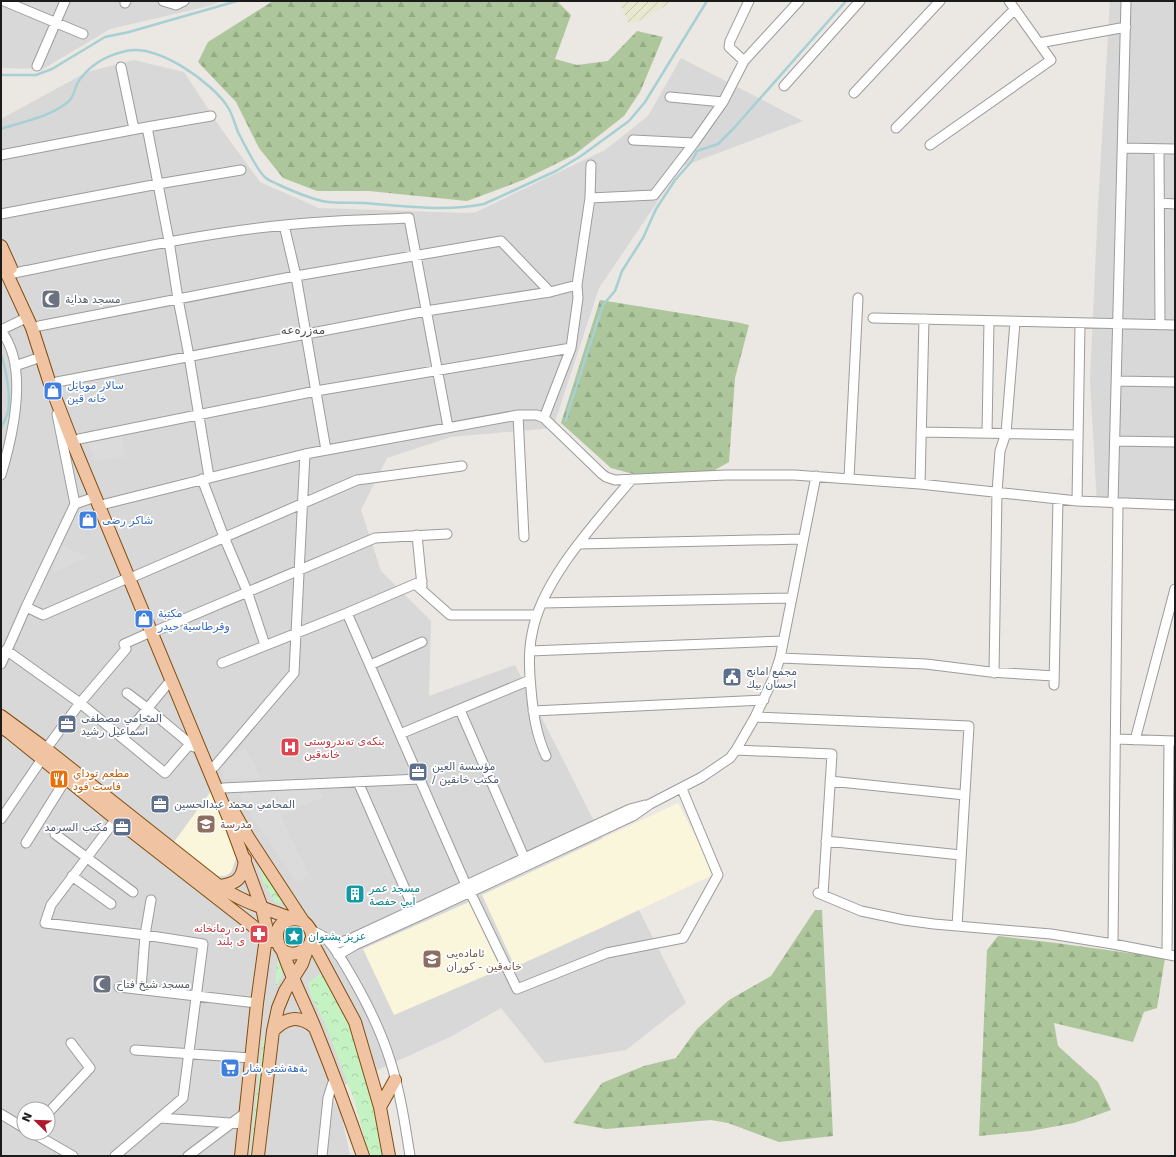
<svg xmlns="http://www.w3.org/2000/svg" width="1176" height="1157" font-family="'DejaVu Sans',Vazirmatn,sans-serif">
  <defs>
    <pattern id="farmland-furrows" width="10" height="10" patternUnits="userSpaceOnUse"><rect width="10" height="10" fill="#e8e7cf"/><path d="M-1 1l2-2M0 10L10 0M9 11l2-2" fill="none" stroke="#c6c6b1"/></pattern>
    <pattern id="forest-firs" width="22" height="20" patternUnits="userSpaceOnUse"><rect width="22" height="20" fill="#adc69b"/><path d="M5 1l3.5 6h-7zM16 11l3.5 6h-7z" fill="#94aa85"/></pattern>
    <pattern id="park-crowns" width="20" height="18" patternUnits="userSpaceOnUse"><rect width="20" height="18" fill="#c5f2c2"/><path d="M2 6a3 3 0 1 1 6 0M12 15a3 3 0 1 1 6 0" fill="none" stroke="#a9cfa6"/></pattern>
  </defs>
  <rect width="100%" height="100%" fill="#ebe7e2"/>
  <path fill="#d9d8d8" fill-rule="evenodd" d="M1,1h221l-13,5 -99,23 -67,40 -42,-1z
    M1110,1h65v508l-78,-3 -7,-126 8,-174z
    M681,58l122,63 -122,46 -82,121 -46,140 -102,9 -64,21 -26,52 20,61 50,50 -2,75 86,-31 171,338 -60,47 -81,13 -44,-55 -51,29 -121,55 12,21 9,43h-349v-1037l86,-47 47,-12 50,12 38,58 38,52 59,26 146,5 11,-1 129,-62 43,-34zM24,1109h24v24h-24z"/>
  <path fill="#faf6dc" d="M212,790l25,65 -5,15 -2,3 -5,3h-6l-4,-2 -41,-32z
    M678,803l37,71 -112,53 -88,40 -33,-72z
    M469,902l32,67 -107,46 -31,-66z"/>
  <path fill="url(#farmland-furrows)" d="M619,1h55l-34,19 -11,4z"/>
  <path fill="url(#forest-firs)" d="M273,1h284l14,14 -16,44 22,6 31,-4 29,-30 26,6 -23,55 -16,24 -50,39 -51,25 -56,21 -98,-10h-52l-34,-13 -24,-30 -23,-46 -38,-40 10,-20z
    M600,300l136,22 13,3 -14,53 -6,84 -16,9 -80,3 -22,-6 -50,-45z
    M815,910h7l11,226 -54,6 -51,-19 -17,-3 -105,9 -33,-6 29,-40 42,-17 32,-8 21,-29 32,-29 42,-24z
    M998,936l58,7 109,15 -8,50 -13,4 -11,30 -79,-19 4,23 40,36 13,28 -37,13 -44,8 -51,5 8,-186z"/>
  <path fill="url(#park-crowns)" d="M256,856l37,52 -19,-7 -11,-20z
    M284 936a10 10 0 1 1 20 0a10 10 0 1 1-20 0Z
    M278,955l5,18 -8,15z
    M327,969l27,64 12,40 17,83h-14l-14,-54 -31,-81 -13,-25 -3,-13z
    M266,1037l-13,119h-3l13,-118z"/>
  <path fill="#dbdbdb" d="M122,435l3,22 -29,3 -9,-18z
    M61,545l25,12 -30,15 -4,-2z
    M245,747l16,31 -36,1 -4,-11z
    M319,788l5,9 -44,18 29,59 -11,9 -57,-82 -1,-5 3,-6z"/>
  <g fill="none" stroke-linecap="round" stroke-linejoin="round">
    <path stroke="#a7d0d4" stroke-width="2.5" d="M1,75h35l16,-6 53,-32 24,-5 108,-31
      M1,129c23,-8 47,-11 67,-27 6,-5 6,-11 9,-18 10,-18 30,-29 49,-33 32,-7 88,32 103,58 4,7 6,16 9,23 5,10 20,40 28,46 3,3 8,4 11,6 15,7 29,13 45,17 13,3 28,1 42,2 40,3 81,9 120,1l72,-33 25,-15 48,-35 16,-19 62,-101
      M1,355c5,14 10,41 7,56 -1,6 -5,12 -7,17
      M566,421l1,-6 36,-110 12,-14 7,-20 21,-33 13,-29 19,-29 17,-19 5,-10 21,-7 16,-16 112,-127"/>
    <defs>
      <path id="minor" d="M4,1l79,33
        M163,1l13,4 8,-4
        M125,3l1,-2
        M1039,43l87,-16
        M744,61l-15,-14 1,-6 19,-40
        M37,66l28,-65
        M121,67l13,62
        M784,86l76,-85
        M854,93l86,-92
        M670,97l53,5
        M147,127l22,114 9,58 11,57 20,121
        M896,128l119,-119
        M633,140l61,3
        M930,145l121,-85 -42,-59
        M1123,148l52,1
        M1159,149l1,176
        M1,155l146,-28 64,-11
        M590,198l64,-3 40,-52 29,-41 21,-41 55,-60
        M1160,203l15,1
        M1,214l157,-30 83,-14
        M284,225l12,51 30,174
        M14,273c90,-18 180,-39 271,-48 41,-5 83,-5 124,-7l39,209
        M873,318l302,7
        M39,326l257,-50 205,-35 49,51
        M1,330l27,-13
        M1,331c28,35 12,104 0,144
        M15,366l26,-9
        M1117,381l58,1
        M57,382l369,-71 124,-19 27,-7
        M518,415l6,122
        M544,418l27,-70 7,-50 -1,-13 13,-87 1,-33
        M921,432l157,3
        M987,433l2,-112
        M79,439l237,-48 255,-43
        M1115,441l60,1
        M849,478l9,-180
        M202,479l22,58 23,54 18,54
        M920,484l4,-165
        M1077,501l3,-177
        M1113,503l13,-502
        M75,504l20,-7
        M105,504l200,-50 213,-39h19l7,3 58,56 4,3 9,3 111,-5h68l126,9 157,17 98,4
        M417,535l5,51
        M578,544l225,-5
        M135,576l222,-96 105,-14
        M415,584l35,31h87
        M542,603l249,-5
        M26,607l17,8 85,-37
        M347,613l119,272
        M158,630l217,-92 72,-4
        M6,650l74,53 85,70 30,-35
        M530,651l253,-10
        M780,658l146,6 64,8 64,4
        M222,663l125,-50 75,-32
        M1,664l25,-57 49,-103 -18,-90
        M370,665l52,-23
        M994,673l3,-181 3,-41 6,-18 9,-111
        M1054,685l4,-186
        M127,693l20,15 47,39
        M460,710l67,154
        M533,711l231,-11
        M755,717l214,9 -12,200
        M400,734l130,-54
        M123,738l48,-58
        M1116,739l58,2
        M1135,740l40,-151
        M46,749l34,-46 46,-54 -2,-5 27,-12
        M736,750l96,4 -9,141
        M546,756c-10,-22 -13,-43 -15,-67 -2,-19 -3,-37 1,-55 9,-54 65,-113 100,-155
        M214,767l80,-94 11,-219
        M830,781l135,14
        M358,782l58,132
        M223,788l197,-9
        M1,819l41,-60
        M55,834l78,58
        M826,841l135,14
        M26,843l40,-64
        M72,876l39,28
        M470,892l47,97 90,-36 76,-15 35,-63 -36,-86
        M818,893l43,18 43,9 30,4 117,10 62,10 62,12
        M310,930c5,2 10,4 14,7 12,10 20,27 28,40 15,26 29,54 38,83 10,31 15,64 20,96
        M1113,944l5,-441
        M332,945l18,-6 280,-130 15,-4
        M1167,954l2,-213
        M338,955l17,-10 62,-28 216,-101 17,-12 52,-27 28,-19 6,-8 19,-33 18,-38 7,-21 36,-182
        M119,987l138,16
        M141,989l4,-54 6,-35
        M135,1050l116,8
        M48,1113l42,-45 -19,-25
        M1,1114l23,14
        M160,1118l84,6
        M33,1133l40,23
        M115,1156l68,-58 20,-154 -58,-9 -100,-12 6,-18 68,-90
        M188,1156l57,-43
        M322,1156l6,-58 6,-19"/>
      <path id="major" d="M1,246l10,22
        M1,261l31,67 18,56 22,57 155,373 35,94 5,22 -10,73 -16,153
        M1,716l45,33 173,137c23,16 48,23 74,33
        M1,727l8,5 107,87 156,122
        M232,809l16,28 55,84c30,25 -24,50 -26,16 -1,-15 14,-21 26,-16
        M219,886c19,-2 24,-8 26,-27
        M311,940l44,82 25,85 9,49
        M282,949c9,28 22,52 33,79 17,42 33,85 48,128
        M273,1031c13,-14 26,-16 41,-4
        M380,1107l15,-27
        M258,1156l15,-125 5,-23 7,-17 17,-27 6,-17"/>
    </defs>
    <use href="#minor" stroke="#9c9c9c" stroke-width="11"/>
    <use href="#major" stroke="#814e11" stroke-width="14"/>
    <use href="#minor" stroke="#fff" stroke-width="9"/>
    <use href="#major" stroke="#f0c4a2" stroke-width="12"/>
  </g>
  <defs>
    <symbol id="mosque-square" viewBox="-11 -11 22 22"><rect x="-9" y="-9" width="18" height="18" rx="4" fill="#6b7280" stroke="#fff"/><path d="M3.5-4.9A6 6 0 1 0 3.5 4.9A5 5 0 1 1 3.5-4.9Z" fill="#fff"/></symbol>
    <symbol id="shop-square" viewBox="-11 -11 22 22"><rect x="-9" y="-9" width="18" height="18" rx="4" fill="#3f7fe0" stroke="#fff"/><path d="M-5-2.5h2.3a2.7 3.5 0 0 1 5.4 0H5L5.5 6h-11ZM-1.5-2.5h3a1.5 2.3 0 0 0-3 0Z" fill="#fff"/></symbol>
    <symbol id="civic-square" viewBox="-11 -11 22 22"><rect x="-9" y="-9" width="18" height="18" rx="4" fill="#5c6f8a" stroke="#fff"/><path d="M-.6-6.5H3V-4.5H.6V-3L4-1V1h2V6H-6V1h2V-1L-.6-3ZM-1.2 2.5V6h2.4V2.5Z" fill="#fff"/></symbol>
    <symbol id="office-square" viewBox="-11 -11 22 22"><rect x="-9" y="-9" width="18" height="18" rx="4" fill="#5c6f8a" stroke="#fff"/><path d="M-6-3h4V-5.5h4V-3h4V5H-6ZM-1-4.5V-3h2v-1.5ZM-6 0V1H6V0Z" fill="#fff"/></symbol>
    <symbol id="hospital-square" viewBox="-11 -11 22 22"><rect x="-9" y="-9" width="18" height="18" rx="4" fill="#e0444e" stroke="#fff"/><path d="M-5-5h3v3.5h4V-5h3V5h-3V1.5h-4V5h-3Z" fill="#fff"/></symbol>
    <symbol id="restaurant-square" viewBox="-11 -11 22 22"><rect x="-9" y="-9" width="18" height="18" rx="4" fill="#e8710a" stroke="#fff"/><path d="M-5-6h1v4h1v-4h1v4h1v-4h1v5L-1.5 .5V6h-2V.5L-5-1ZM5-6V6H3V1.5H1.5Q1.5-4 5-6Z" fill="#fff"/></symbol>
    <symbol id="school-square" viewBox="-11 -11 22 22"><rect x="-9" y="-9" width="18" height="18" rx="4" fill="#8d6e63" stroke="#fff"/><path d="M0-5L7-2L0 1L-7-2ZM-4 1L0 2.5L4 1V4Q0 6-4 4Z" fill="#fff"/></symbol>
    <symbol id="building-square" viewBox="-11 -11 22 22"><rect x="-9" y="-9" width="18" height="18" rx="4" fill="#0f9aa8" stroke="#fff"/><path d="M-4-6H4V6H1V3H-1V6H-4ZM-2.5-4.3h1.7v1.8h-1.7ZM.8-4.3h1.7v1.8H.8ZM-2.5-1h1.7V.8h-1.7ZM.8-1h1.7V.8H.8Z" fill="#fff"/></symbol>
    <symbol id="pharmacy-square" viewBox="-11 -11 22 22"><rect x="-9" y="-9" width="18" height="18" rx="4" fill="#e0444e" stroke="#fff"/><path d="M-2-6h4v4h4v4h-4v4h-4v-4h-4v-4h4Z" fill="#fff"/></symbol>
    <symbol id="sight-square" viewBox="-11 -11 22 22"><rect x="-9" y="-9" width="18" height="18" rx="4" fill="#0f9aa8" stroke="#fff"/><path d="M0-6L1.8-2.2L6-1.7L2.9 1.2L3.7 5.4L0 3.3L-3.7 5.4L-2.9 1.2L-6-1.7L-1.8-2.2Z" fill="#fff"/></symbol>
    <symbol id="supermarket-square" viewBox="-11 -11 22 22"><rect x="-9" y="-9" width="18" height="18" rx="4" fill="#3f7fe0" stroke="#fff"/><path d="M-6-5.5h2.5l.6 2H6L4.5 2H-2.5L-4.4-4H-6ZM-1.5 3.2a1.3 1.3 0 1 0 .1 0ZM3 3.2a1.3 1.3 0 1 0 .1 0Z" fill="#fff"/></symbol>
  </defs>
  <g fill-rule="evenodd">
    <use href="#mosque-square" x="40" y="288" width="22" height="22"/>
    <use href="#shop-square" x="42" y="380" width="22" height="22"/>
    <use href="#shop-square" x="77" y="509" width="22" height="22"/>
    <use href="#shop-square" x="133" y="608" width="22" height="22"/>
    <use href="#civic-square" x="721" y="666" width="22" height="22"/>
    <use href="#office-square" x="56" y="713" width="22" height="22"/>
    <use href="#hospital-square" x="279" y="736" width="22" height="22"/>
    <use href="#office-square" x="407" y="761" width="22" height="22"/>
    <use href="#restaurant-square" x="48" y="768" width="22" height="22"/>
    <use href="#office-square" x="149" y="793" width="22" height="22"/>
    <use href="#school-square" x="195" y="813" width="22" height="22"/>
    <use href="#office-square" x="111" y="816" width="22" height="22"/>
    <use href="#building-square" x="344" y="883" width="22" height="22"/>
    <use href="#pharmacy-square" x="248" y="923" width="22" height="22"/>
    <use href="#sight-square" x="283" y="925" width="22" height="22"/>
    <use href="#school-square" x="421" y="948" width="22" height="22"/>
    <use href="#mosque-square" x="91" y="973" width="22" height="22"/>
    <use href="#supermarket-square" x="219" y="1057" width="22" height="22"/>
  </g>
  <g text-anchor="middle" stroke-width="3.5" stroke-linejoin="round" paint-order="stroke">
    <g font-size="11" fill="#5b616d" stroke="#fff" text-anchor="start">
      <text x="65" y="303">مسجد هداية</text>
      <text x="116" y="988">مسجد شيخ فتاح</text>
    </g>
    <g font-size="11" fill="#366cbe" stroke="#fff" text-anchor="start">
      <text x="67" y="389">سالار موبايل<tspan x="67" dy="13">خانه قين</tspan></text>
      <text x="102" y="524">شاكر رضى</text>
      <text x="158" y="617">مكتبة<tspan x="158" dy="13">وقرطاسية حيدر</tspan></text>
      <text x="244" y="1072">بةهةشتي شار</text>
    </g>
    <g font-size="11" fill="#4e5e75" stroke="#fff" text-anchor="start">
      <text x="746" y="675">مجمع امانج<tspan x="746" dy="13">احسان بيك</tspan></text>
      <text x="81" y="722">المحامي مصطفى<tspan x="81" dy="13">اسماعيل رشيد</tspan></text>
      <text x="432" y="770">مؤسسة العين<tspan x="432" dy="13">/ مكتب خانقين</tspan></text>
      <text x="174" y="808">المحامي محمد عبدالحسين</text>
      <text x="108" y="831" text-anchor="end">مكتب السرمد</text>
    </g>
    <g font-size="11" fill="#be3a42" stroke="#fff" text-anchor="start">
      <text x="304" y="745">بنکەی تەندروستی<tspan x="304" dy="13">خانەقین</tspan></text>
      <text x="245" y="932" text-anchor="end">ده رمانخانه<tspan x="245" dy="13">ى بلند</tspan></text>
    </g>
    <g font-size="11" fill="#c56008" stroke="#fff" text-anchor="start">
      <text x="73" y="777">مطعم توداي<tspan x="73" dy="13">فاست فود</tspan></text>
    </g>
    <g font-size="11" fill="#785e54" stroke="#fff" text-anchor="start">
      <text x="220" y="828">مدرسة</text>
      <text x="446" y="957">ئامادەیی<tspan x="446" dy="13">خانەقین - کوڕان</tspan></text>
    </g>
    <g font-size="11" fill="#0d838f" stroke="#fff" text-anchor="start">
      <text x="369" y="892">مسجد عمر<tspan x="369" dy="13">ابي حفصة</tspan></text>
      <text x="308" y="940">عزيز پشتوان</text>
    </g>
    <g font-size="12" fill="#4e4e4e" stroke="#fff">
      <text x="303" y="334">مەزرەعە</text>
    </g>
  </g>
  <rect width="1176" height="1157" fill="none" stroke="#1b1b1b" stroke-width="4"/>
  <g transform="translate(36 1121) rotate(293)"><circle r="19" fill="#ffffff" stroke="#a4a4a4"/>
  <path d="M0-3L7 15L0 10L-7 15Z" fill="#af172a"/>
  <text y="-6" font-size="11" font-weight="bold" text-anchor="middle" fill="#1b1b1b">N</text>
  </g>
</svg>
